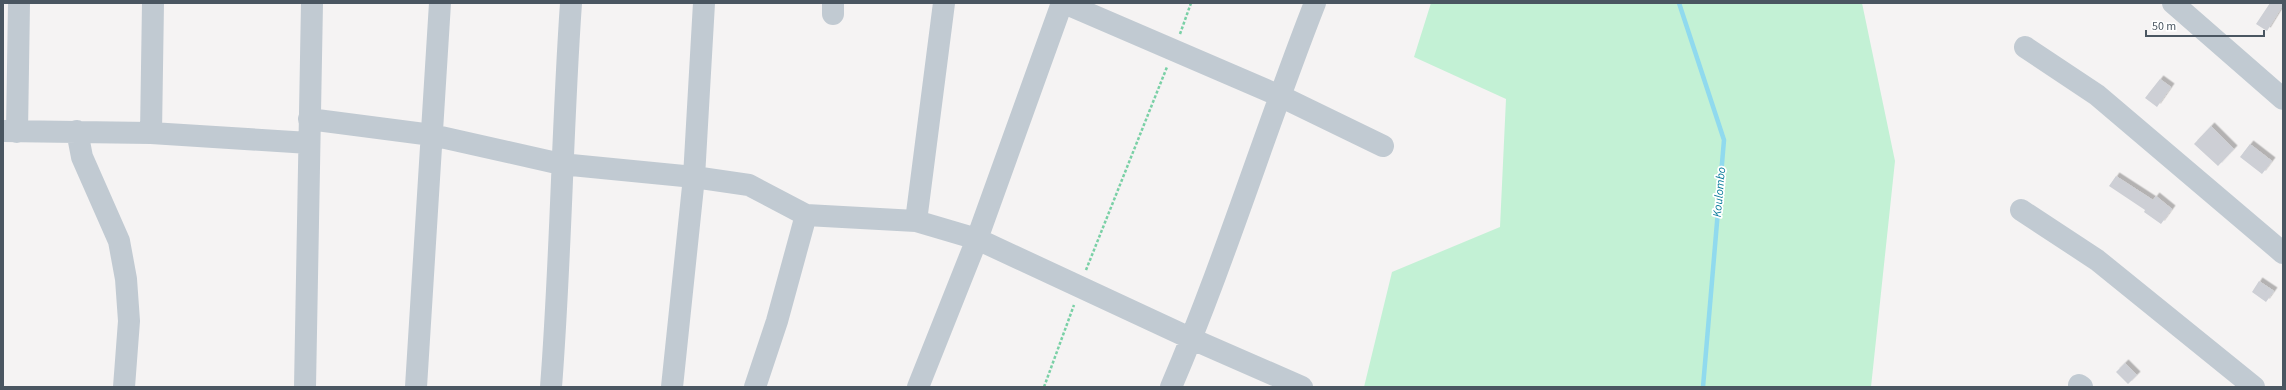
<svg xmlns="http://www.w3.org/2000/svg" width="2286" height="390" font-family="'Source Sans 3',sans-serif">
  <defs>
    <filter id="shadow"><feDropShadow dx="3.5" dy="-3.5" stdDeviation="0" flood-color="#0004"/></filter>
  </defs>
  <rect width="100%" height="100%" fill="#f5f3f3"/>
  <path fill="#c3f1d5" d="M1431,3h431l33,158 -24,226h-507l28,-115 108,-45 6,-128 -92,-42z"/>
  <g fill="none" stroke-linecap="round" stroke-linejoin="round">
    <path stroke="#90daee" stroke-width="4.5" d="M1679,3l45,137 -21,247"/>
  </g>
  <path fill="#cdcfd5" filter="url(#shadow)" d="M2270,3h13v2l-16,26 -11,-7z
    M2160,79l11,8 -14,20 -12,-9z
    M2211,126l23,23 -16,17 -24,-22z
    M2250,144l22,17 -10,13 -22,-17z
    M2116,176l37,24 3,-4 16,13 -11,15 -17,-12 1,-2 -36,-24z
    M2259,281l15,10 -8,11 -14,-10z
    M2125,363l12,12 -9,9 -12,-12z"/>
  <g fill="none" stroke-linecap="round" stroke-linejoin="round">
    <path stroke="#7ad0a6" stroke-width="2.5" stroke-dasharray="3 2" stroke-linecap="butt" d="M1180,34l11,-31
      M1086,270l81,-203
      M1044,387l30,-82"/>
    <path stroke="#c1cad2" stroke-width="22" d="M1064,3l216,93 103,50
      M2173,3l110,96
      M833,14v-11
      M2025,47l72,48 186,158
      M309,119l123,16 129,29 133,13 55,8 57,30 110,6 61,18 215,100 110,48
      M3,131l148,2 158,10
      M77,131l5,26 37,84 7,38 3,42 -5,66
      M17,132l2,-129
      M151,133l2,-130
      M2021,210l76,50 157,127
      M916,221l28,-218
      M2079,385l3,2
      M305,387l7,-384
      M416,387l24,-384
      M551,387c10,-128 11,-256 20,-384
      M672,387l22,-210 10,-174
      M755,387l22,-66 29,-106
      M918,387l59,-148 85,-236
      M1171,387c54,-126 94,-257 144,-384"/>
  </g>
  <g text-anchor="middle" stroke-width="3.5" stroke-linejoin="round" paint-order="stroke">
    <g font-size="12" font-style="italic" fill="#0c7c9b" stroke="#fff">
      <text transform="translate(1719 192) rotate(-85)" y="4">Koulombo</text>
    </g>
  </g>
  <rect width="2286" height="390" fill="none" stroke="#4a5661" stroke-width="8"/>
  <path d="M2146 30v6h118v-6" fill="none" stroke="#4a5661" stroke-width="2"/>
  <text x="2152" y="30" font-size="12" fill="#4a5661" stroke="#ffffff" stroke-width="3" paint-order="stroke">50 m</text>
</svg>
